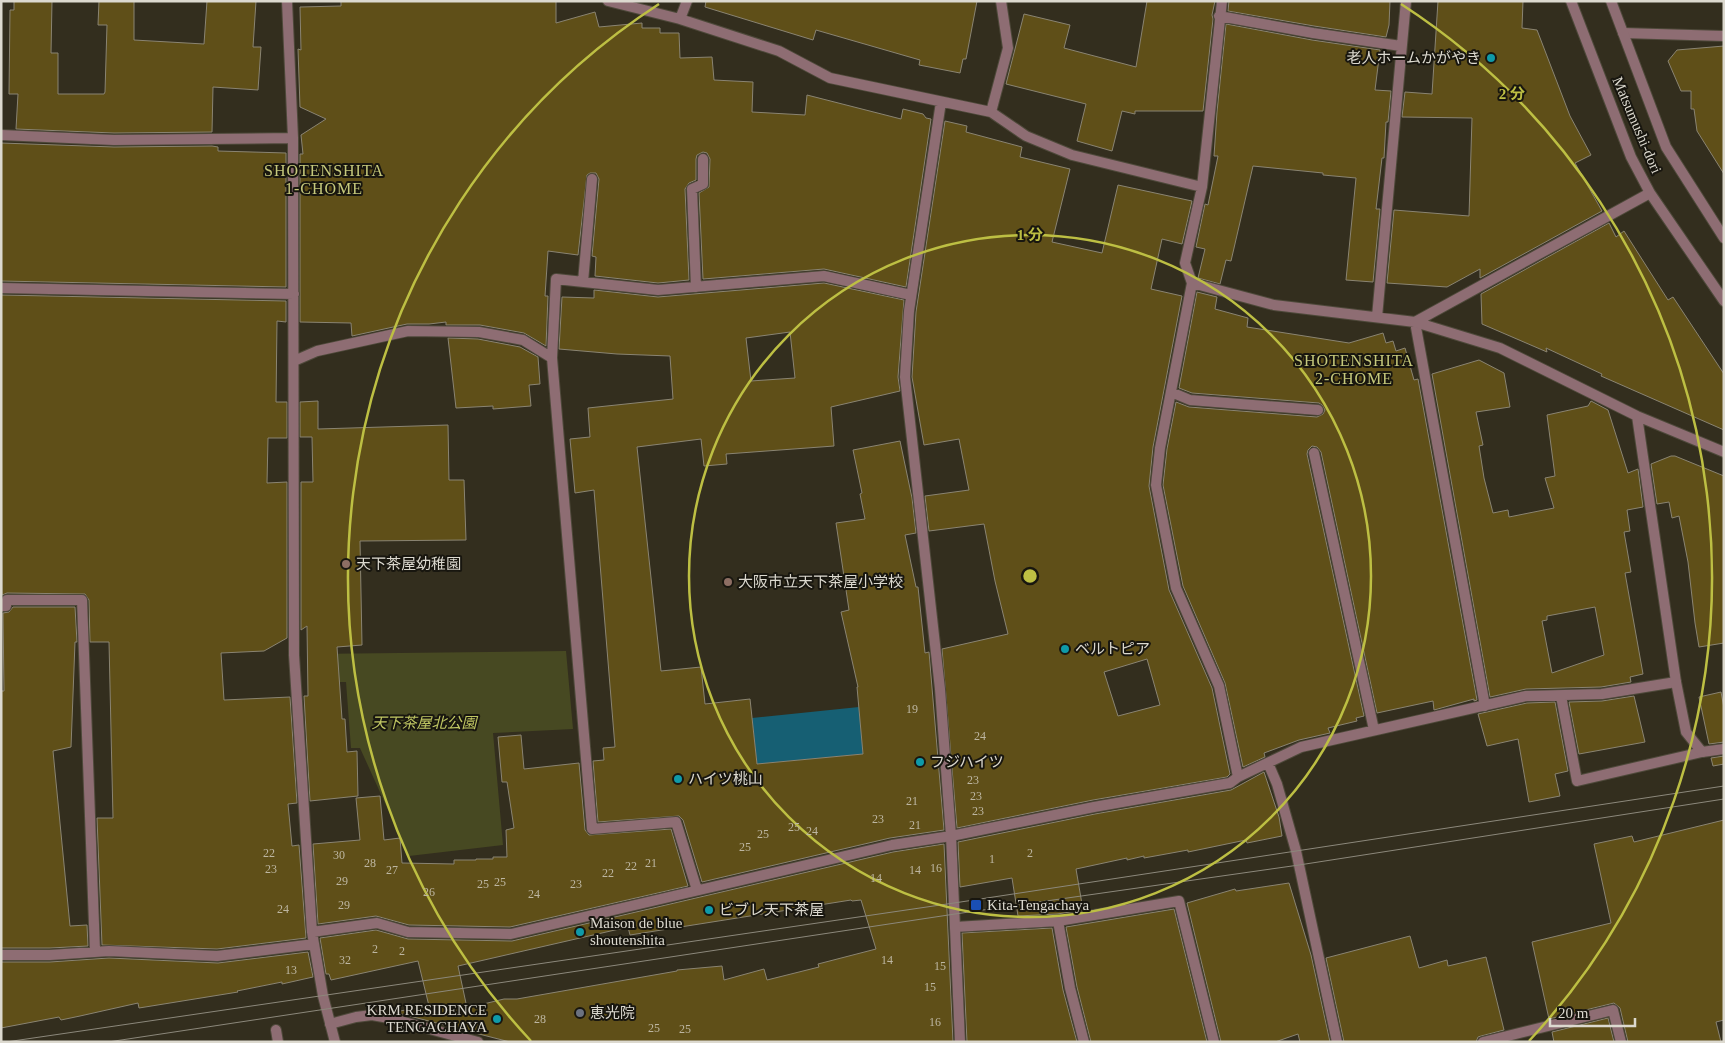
<svg xmlns="http://www.w3.org/2000/svg" width="1725" height="1043" font-family="'Times New Roman','Noto Sans JP',serif">
  <rect width="100%" height="100%" fill="#332e1e"/>
  <path fill="#474922" d="M566,651l7,78 -80,4 10,112 -94,11 -49,-108h-9l-5,-66h-34l-1,-28z"/>
  <path fill="#165f73" d="M859,707l4,47 -106,10 -5,-46z"/>
  <path fill="#5f4f18" stroke="#8a8472" fill-rule="evenodd" d="M14,1h38l-1,52h7v41h46l1,-2 2,-67h-9l1,-24h35v39l70,4 3,-43h49l-3,46h8l-3,43 -45,-3 -1,45 -98,1 -98,-4 2,-35h-9l1,-84h4z
    M341,1h215v22l39,-11 4,15 43,-4v5h18v5h19l1,25 32,-1 2,23 39,2 -1,30 53,3 2,-20 94,24 2,-10 20,5 3,4 5,1 -25,168 -82,-18 -121,10 -4,-86 10,-6 1,-28 -3,-6 -4,-1 -6,3 -1,4v21l-7,3 -4,6 4,91 -31,3 -63,-7 1,-19 -4,-1 7,-77 -3,-6h-6l-3,2 -9,80 -30,-4 -3,45h3l-2,50 -22,-13 -44,-8h-34v-3l-17,2h-22l-55,12 -1,-13 -51,-1v-168h3l-2,-19 25,-16 -26,-12 -2,-58 3,1 -1,-43 41,-1z
    M706,1h271l-11,58h-3l-3,14 -41,-8 1,-5 -104,-30 -3,10 -108,-33z
    M1147,1h68l-3,14 1,4 -10,92h-68v3l-13,-3 -10,40 -35,-10 9,-37 -80,-20 18,-70 46,11 -6,23 72,19z
    M1229,1h161l-1,24 -3,12 -72,-11 -86,-15z
    M1438,1h85l-1,27 15,2 33,86 21,39 -16,8 27,48 -122,67v-9l-33,18 -60,-4 7,-73 75,6 3,-98 -70,-1 3,-25 27,2z
    M1226,24l86,16 68,10 -5,40 16,1 -3,31h-2l-2,36h-2l-6,51h4l-7,73 -27,-2 10,-102 -33,-3v-2l-70,-7 -22,95 -5,-1 -6,24 -22,-6 7,-29 -9,-2 9,-43 3,1 10,-49h-4l3,-44z
    M1724,46v128l-27,-43 -3,-22h-3v-18h-10l-13,-30 9,-11z
    M945,121l22,5 -1,6 56,15 -2,10 50,12 -18,73 50,11 16,-68 74,16 -10,43 -20,-5 -11,50 31,7 -29,151 -4,39 20,104 43,98 18,86 -3,3 -134,23 -136,28 -15,-179 66,-15 -13,-53 -11,-57 -55,7 -4,-35 44,-6 -10,-51 -35,6 -12,-68 4,-65zM1147,659l13,46 -42,11 -14,-44z
    M1,143l113,4 98,-1 6,1v4l68,2v134l-285,-6z
    M1609,223l7,14 8,-6 44,69 5,-3 51,77v56l-123,-54 1,-2 -56,-26 1,4 -65,-28 -1,-30z
    M824,283l80,17 -6,77 2,14 -69,16 3,39 -108,8 1,10 -23,2 -3,-27 -64,8 24,224 40,-4 4,37 45,-5 7,65 106,-10 -6,-67h1l-17,-75 8,-2 -13,-87 29,-4 -5,-25 2,-1 -9,-43 47,-9 12,57 4,35 -11,2 11,52h2l7,66 4,-1 15,178 -54,8 -188,44 -19,-62 -4,-4 -81,6 -5,-61 11,-1 -1,-12 12,-1 -21,-257 -19,3 -5,-54 20,-2 -2,-29 85,-9 -3,-43 -53,-2 -58,-5 3,-52 32,1v-8l64,7zM790,332l5,46 -44,3 -5,-43z
    M1197,292l20,5 -2,12 33,9 -1,9 102,16 34,-10 3,10 7,-2 3,10 9,-3 9,32 4,-1 59,321 -3,1v-2l-40,11 -1,-9 -56,12 -56,-261 -4,-5 -5,-1 -4,4 -1,4 57,262 -8,2 1,3 -29,7 2,5 -31,7 -35,13 1,4 -22,10 -18,-84 -42,-97 -20,-101 4,-36 9,-47 13,5 128,10 6,-3 2,-4 -3,-5 -3,-2 -127,-10 -13,-5z
    M1,295l285,6v21l-9,-1 -1,81h11v36h-19l-1,45 20,-1v156l-23,13 -43,2 3,47 66,-3 7,106 -9,1 4,42 7,-1 7,93 -89,11 -115,-4 -5,-127h16l-4,-176h-19l-1,-42 -4,-6 -78,-1 -5,2z
    M448,338l30,1 42,8 18,10 2,27 -11,1 2,21 -38,3v-3l-37,2z
    M1479,360l25,13 6,34 -34,5 7,33 -4,1 5,32 9,35 15,-3 1,7 45,-9 -9,-30 10,-2 -8,-61 41,-9 3,-5 17,9 20,63 10,-4 5,38 -16,3 3,21 -6,1 7,40 -6,1 18,101 -13,3 1,5 -30,5 -75,2 -36,8 -58,-323zM1595,607l9,48 -52,18 -10,-52 5,-1v-4z
    M318,401v28l130,-4 1,55h15l2,60 -106,1 2,104 -25,2 5,72h3l2,33 10,-1 1,45 -48,5 -6,-105h4l-1,-70 -6,4v-148h12l-1,-45h-12v-35z
    M1671,456h4l49,20v167l-25,4 -4,-24 -7,-61 -9,-46 -7,2 -3,-16 -12,2 -6,-40z
    M13,607h62l2,35h-2l-4,105 -18,4 17,175 17,-1 1,21 -38,2h-49v-257h3l-1,-78 6,-1z
    M1721,692l3,16v34l-15,2 -10,-47z
    M1634,696l11,46 -66,12 -10,-52 33,-1z
    M1555,702l13,69 -13,3 5,22 -31,6 -11,-63 -31,7 -9,-32 49,-11z
    M521,735l3,34 55,-6 6,67 4,5 82,-6 17,57 -178,41 -101,-2 -33,-9 -58,8 -5,-80 47,-4 -4,-42 24,-2 4,44 16,-2 2,25 52,1v-4h22v-1h17v-2h14l-1,-27 8,-2 -7,-46h-5l-4,-45z
    M1724,756v8l-11,2 -2,-8z
    M1264,772l15,45 3,19 -35,7 -1,-3 -58,12v-2l-44,8v-2l-17,4v-2l-51,11 7,41 -26,4 -39,2 -6,-38 -52,9 -2,-45 137,-28 136,-24z
    M1724,820v200l-8,2 5,20h-93l-8,-34 -6,-5 -65,16 -17,-77 79,-19 -17,-79 38,-8 2,6z
    M944,844l9,198h-443l-116,-30 35,-6 -11,-45 -87,19 -2,-6h-3l-6,-36 56,-8 32,9 104,2 381,-89zM851,900l1,1 9,-1 15,49 -58,15 1,3 -52,13 -3,-11 -40,11 -2,-14 -45,4v1l-160,28h-13l-37,9 -9,-42 170,-39 2,8z
    M1289,883l22,72 19,87h-30l-2,-8 -23,8h-54l-34,-139 48,-14 1,2z
    M1174,909l33,133h-116l-14,-55 -11,-60z
    M1052,928l11,62 14,52h-110l-5,-109z
    M1410,936l9,32 28,-8 1,6 38,-9 18,73 -23,6 -3,1 -2,5h-132l-18,-84z
    M308,952l5,25 -31,7v-2l-45,9 1,1 -99,16 -1,-5 -58,13 -19,4 -2,-3 -58,11v-66h49l59,-4 109,5z
    M1608,1018l6,24h-60l-2,-10z"/>
  <g fill="none" stroke-linecap="round" stroke-linejoin="round">
    <defs>
      <path id="service" d="M1058,921l12,67 14,54
        M955,927l103,-6 121,-20 35,141
        M330,1024l26,-7 16,-2 17,3 89,24
        M276,1030l2,12"/>
      <path id="pedestrian" d="M951,836l9,206"/>
      <path id="minor" d="M287,1l6,137 1,517 18,277 11,64 12,46
        M608,1l72,18 99,32 51,27 161,34 35,24 46,19 130,32
        M1222,1l-20,186 -17,76 7,20 -32,165 -4,37 20,103 43,98 19,91
        M1219,16l94,17 88,13
        M680,19l7,-18
        M1623,33l101,3
        M941,102l-32,209 -4,66 35,312 11,147
        M991,112l17,-64 -7,-47
        M1,135l113,5 179,-2
        M583,282l9,-103
        M1192,283l82,22 141,17 70,384
        M696,287l-4,-98 11,-5v-25
        M1,288l293,6
        M1377,317l29,-316
        M552,358l4,-79 102,11 166,-14 87,19
        M294,361l23,-10 91,-20 71,1 44,8 29,18 40,471 84,-7 21,68
        M1171,392l19,8 128,10
        M1314,453l60,277
        M1,606h5l1,-6h75l13,351
        M1561,696l16,85 125,-29 22,-3
        M1268,763l9,21 19,67 41,191
        M312,932l65,-9 31,9 103,2 381,-89 59,-9 143,-29 136,-24 8,-6 63,-30 225,-51 76,-2 74,-12
        M1,955h49l59,-4 108,5 97,-12
        M1483,1042l130,-32 8,32"/>
      <path id="tertiary" d="M1571,1l60,156 19,36 74,108
        M1611,1l55,146 58,91
        M1415,322l85,26 137,68 87,36
        M1415,322l235,-129
        M1637,416l39,266 10,50 16,20"/>
    </defs>
    <use href="#service" stroke="#4e493a" stroke-width="12"/>
    <use href="#pedestrian" stroke="#4e493a" stroke-width="12"/>
    <use href="#minor" stroke="#4e493a" stroke-width="12"/>
    <use href="#tertiary" stroke="#4e493a" stroke-width="12"/>
    <use href="#service" stroke="#8e6d73" stroke-width="10"/>
    <use href="#pedestrian" stroke="#8e6d73" stroke-width="10"/>
    <use href="#minor" stroke="#8e6d73" stroke-width="10"/>
    <use href="#tertiary" stroke="#8e6d73" stroke-width="10"/>
    <path stroke="#8c887b" stroke-width="1" d="M6,1042l948,-139 770,-117
      M108,1042l847,-128 344,-49 425,-66"/>
  </g>
  <g fill="none" stroke="#bdbf43" stroke-width="2.5">
    <circle cx="1030" cy="576" r="341"/>
    <path d="M531 1041A682 682 0 0 1 659 4M1401 4A682 682 0 0 1 1529 1041"/>
  </g>
  <g fill="#0f9aa8" stroke="#18160f" stroke-width="2">
    <circle cx="1491" cy="58" r="5"/>
    <circle cx="1065" cy="649" r="5"/>
    <circle cx="920" cy="762" r="5"/>
    <circle cx="678" cy="779" r="5"/>
    <circle cx="709" cy="910" r="5"/>
    <circle cx="580" cy="932" r="5"/>
    <circle cx="497" cy="1019" r="5"/>
  </g>
  <g fill="#8d6e63" stroke="#18160f" stroke-width="2">
    <circle cx="346" cy="564" r="5"/>
    <circle cx="728" cy="582" r="5"/>
  </g>
  <rect fill="#1a4fb4" stroke="#18160f" stroke-width="2" x="970" y="899" width="12" height="12" rx="2.5"/>
  <circle fill="#6b7280" stroke="#18160f" stroke-width="2" cx="580" cy="1013" r="5"/>
  <g text-anchor="middle" stroke-width="4" stroke-linejoin="round" paint-order="stroke">
    <g font-size="12" fill="#bdb6a1">
      <text x="912" y="713">19</text>
      <text x="980" y="740">24</text>
      <text x="973" y="784">23</text>
      <text x="976" y="800">23</text>
      <text x="912" y="805">21</text>
      <text x="978" y="815">23</text>
      <text x="878" y="823">23</text>
      <text x="915" y="829">21</text>
      <text x="794" y="831">25</text>
      <text x="812" y="835">24</text>
      <text x="763" y="838">25</text>
      <text x="745" y="851">25</text>
      <text x="269" y="857">22</text>
      <text x="1030" y="857">2</text>
      <text x="339" y="859">30</text>
      <text x="992" y="863">1</text>
      <text x="370" y="867">28</text>
      <text x="651" y="867">21</text>
      <text x="631" y="870">22</text>
      <text x="936" y="872">16</text>
      <text x="271" y="873">23</text>
      <text x="392" y="874">27</text>
      <text x="915" y="874">14</text>
      <text x="608" y="877">22</text>
      <text x="876" y="882">14</text>
      <text x="342" y="885">29</text>
      <text x="500" y="886">25</text>
      <text x="483" y="888">25</text>
      <text x="576" y="888">23</text>
      <text x="429" y="896">26</text>
      <text x="534" y="898">24</text>
      <text x="344" y="909">29</text>
      <text x="283" y="913">24</text>
      <text x="375" y="953">2</text>
      <text x="402" y="955">2</text>
      <text x="345" y="964">32</text>
      <text x="887" y="964">14</text>
      <text x="940" y="970">15</text>
      <text x="291" y="974">13</text>
      <text x="930" y="991">15</text>
      <text x="540" y="1023">28</text>
      <text x="935" y="1026">16</text>
      <text x="654" y="1032">25</text>
      <text x="685" y="1033">25</text>
    </g>
    <g font-size="15" fill="#dcd9cf" stroke="#18160f" text-anchor="start">
      <text x="1481" y="63" text-anchor="end">老人ホームかがやき</text>
      <text x="356" y="569">天下茶屋幼稚園</text>
      <text x="738" y="587">大阪市立天下茶屋小学校</text>
      <text x="1075" y="654">ベルトピア</text>
      <text x="930" y="767">フジハイツ</text>
      <text x="688" y="784">ハイツ桃山</text>
      <text x="987" y="910">Kita-Tengachaya</text>
      <text x="719" y="915">ビブレ天下茶屋</text>
      <text x="590" y="928">Maison de blue<tspan x="590" dy="17">shoutenshita</tspan></text>
      <text x="487" y="1015" text-anchor="end">KRM RESIDENCE<tspan x="487" dy="17">TENGACHAYA</tspan></text>
      <text x="590" y="1018">恵光院</text>
    </g>
    <g font-size="15" fill="#dcd9cf" stroke="#18160f">
      <text transform="translate(1637 125) rotate(67)" y="5">Matsumushi-dori</text>
    </g>
    <g font-size="15" font-style="italic" fill="#c0c763" stroke="#18160f">
      <text x="424" y="728">天下茶屋北公園</text>
    </g>
    <g font-size="16" letter-spacing="1" fill="#c6c97c" stroke="#18160f">
      <text x="324" y="176">SHOTENSHITA<tspan x="324" dy="18">1-CHOME</tspan></text>
      <text x="1354" y="366">SHOTENSHITA<tspan x="1354" dy="18">2-CHOME</tspan></text>
    </g>
  </g>
  <circle cx="1030" cy="576" r="8" fill="#bdbf43" stroke="#18160f" stroke-width="2.5"/>
  <g font-size="15" text-anchor="middle" font-weight="bold" fill="#bdbf43" stroke="#18160f" stroke-width="4" stroke-linejoin="round" paint-order="stroke">
    <text x="1512" y="99">2 分</text>
    <text x="1030" y="240">1 分</text>
  </g>
  <rect width="1725" height="1043" fill="none" stroke="#dcd9cf" stroke-width="5"/>
  <path d="M1550 1018v8h85v-8" fill="none" stroke="#dcd9cf" stroke-width="2.5"/>
  <text x="1558" y="1018" font-size="15" fill="#dcd9cf" stroke="#18160f" stroke-width="4" paint-order="stroke">20 m</text>
</svg>
